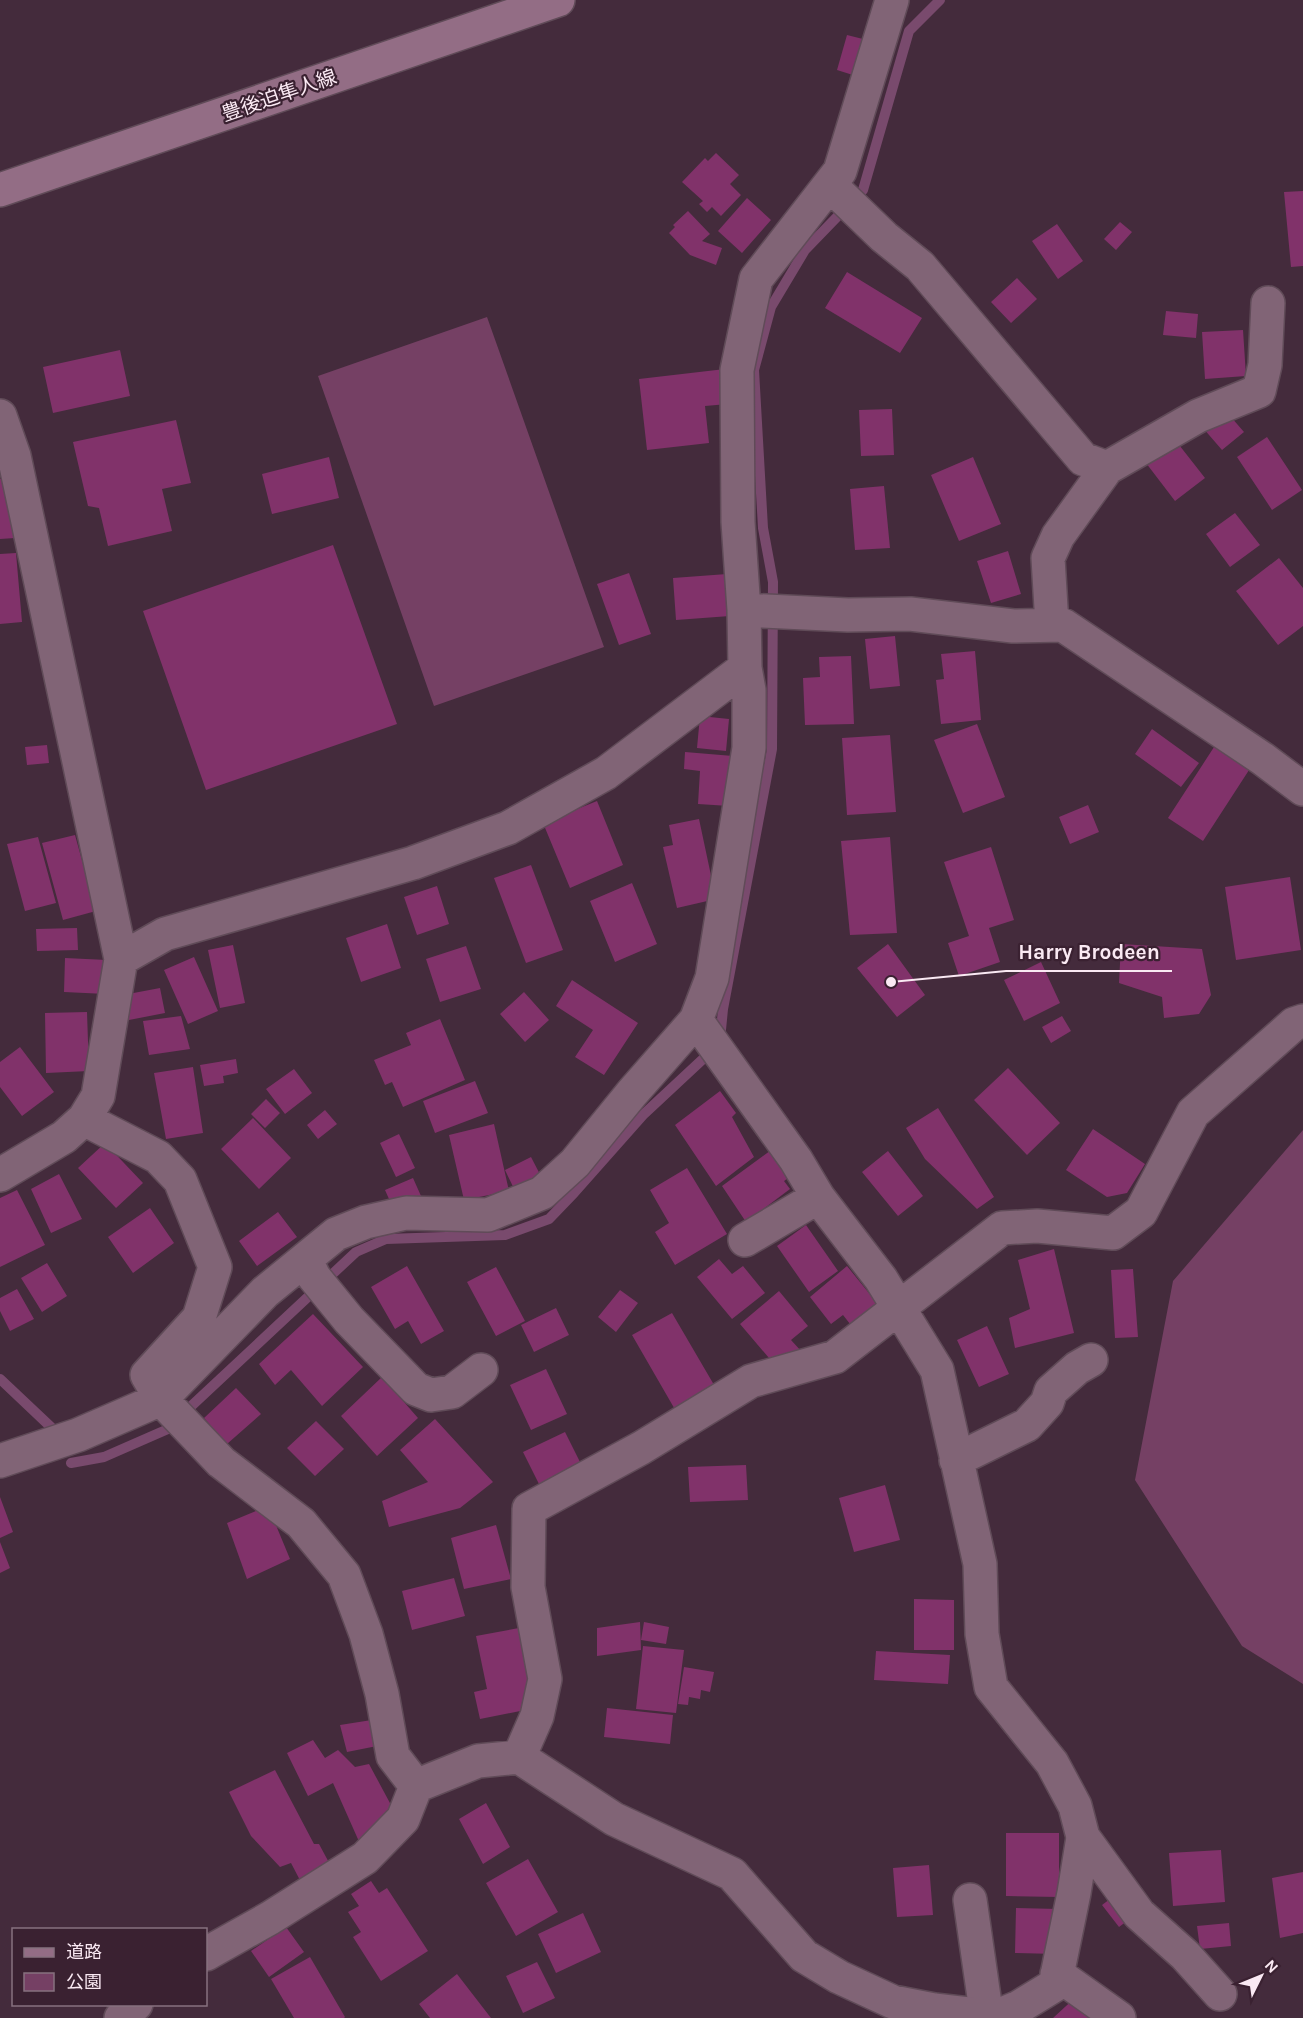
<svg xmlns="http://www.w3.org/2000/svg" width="1303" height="2018" font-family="Karla,'Noto Sans JP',sans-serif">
  <rect width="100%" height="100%" fill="#442b3c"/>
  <path fill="#754064" d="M487,317l117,330 -170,59 -116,-330z
    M1303,1130v554l-61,-38 -107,-166 38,-199z"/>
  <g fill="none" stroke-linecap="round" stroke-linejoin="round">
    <path stroke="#794a6d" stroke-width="10" d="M720,1040l3,-31 49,-260 1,-167 -10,-54 -9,-158 17,-63 34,-57 58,-60 46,-159 31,-31
      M0,1379l53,50
      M186,1411l170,-159 30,-13 119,-4 44,-16 25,-26 70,-79 59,-55
      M71,1463l33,-6 64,-28"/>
  </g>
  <path fill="#81326a" d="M847,35l20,5 -11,36 -19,-6z
    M716,153l23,22 -9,9 11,11 -20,21 -9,-9 -5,5 -8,-8 4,-3 -21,-19 23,-24 3,3z
    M1303,191v75l-12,1 -7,-75z
    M747,198l24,22 -29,33 -24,-22z
    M688,211l22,23 -8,7 20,7 -6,17 -26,-10 -21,-22 6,-6 -2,-2z
    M1120,222l12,10 -16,18 -12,-11z
    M1057,224l26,37 -25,18 -26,-38z
    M847,272l75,46 -22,35 -75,-45z
    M1017,278l20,21 -26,24 -20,-21z
    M1166,311l32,3 -2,24 -33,-3z
    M1243,330l3,46 -41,3 -3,-47z
    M120,350l10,46 -77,17 -10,-46z
    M725,369l3,35 -23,2 4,37 -62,7 -8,-71z
    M892,409l2,46 -33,1 -2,-46z
    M1224,409l20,23 -22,18 -19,-22z
    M176,420l15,63 -29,6 10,42 -64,15 -9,-38 -11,-2 -15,-64z
    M1267,437l35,53 -30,20 -35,-53z
    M1176,441l29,37 -30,23 -29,-38z
    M329,457l10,41 -67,16 -10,-40z
    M973,457l28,67 -42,17 -28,-66z
    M9,478l6,60 -15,1v-60z
    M884,486l6,62 -35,2 -5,-61z
    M1235,513l25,32 -30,22 -24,-33z
    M333,545l64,179 -191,66 -63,-179z
    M1008,551l13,43 -30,9 -14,-42z
    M16,553l6,69 -22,2v-70z
    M1279,558l24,30v38l-25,19 -42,-54z
    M629,573l22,61 -32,11 -22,-61z
    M727,574l3,42 -54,4 -3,-42z
    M895,636l5,50 -30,3 -5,-50z
    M975,651l6,69 -40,4 -5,-44 8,-1 -3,-25z
    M851,656l3,68 -49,1 -2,-47 17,-1 -1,-20z
    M700,716l29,3 -3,32 -29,-3z
    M977,724l28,73 -42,16 -29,-73z
    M1152,729l47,34 -18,24 -46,-33z
    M890,735l6,77 -49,3 -5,-77z
    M1216,744l35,23 -48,74 -35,-23z
    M47,745l2,18 -22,2 -2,-18z
    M685,752l48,4 -4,50 -31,-2 2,-33 -16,-2z
    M597,801l26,64 -53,23 -27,-65z
    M1088,805l11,27 -29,12 -11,-27z
    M699,819l17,80 -39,9 -14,-61 10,-2 -4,-20z
    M75,835l21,76 -33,9 -21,-77z
    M38,837l18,66 -31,8 -18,-67z
    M890,837l7,96 -47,2 -9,-94z
    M991,847l23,73 -25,8 11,34 -41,14 -11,-33 21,-7 -25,-74z
    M531,865l32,85 -37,13 -32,-85z
    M1290,877l11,73 -65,10 -11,-73z
    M632,883l25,61 -42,18 -25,-61z
    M437,886l12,38 -32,11 -13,-38z
    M387,924l14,44 -40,14 -15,-44z
    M77,928l1,22 -41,1 -1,-22z
    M888,944l37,51 -28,22 -40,-49z
    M1121,944l81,5 9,46 -12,19 -35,4 -2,-21 -43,-14z
    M233,945l12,58 -25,5 -12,-58z
    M466,946l15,43 -41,13 -14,-43z
    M194,957l24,54 -30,13 -24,-54z
    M65,958l42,2 -1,34 -42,-2z
    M1041,962l19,41 -36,18 -20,-41z
    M572,980l66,43 -34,52 -29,-18 18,-27 -37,-24z
    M160,988l5,25 -36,7 -6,-25z
    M524,992l25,28 -24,22 -25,-28z
    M87,1012l2,59 -43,2 -1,-60z
    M181,1016l9,33 -41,6 -6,-34z
    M1062,1016l9,15 -20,12 -9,-16z
    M440,1019l25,61 -62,27 -11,-25 -7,3 -11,-25 37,-15 -5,-12z
    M20,1047l34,45 -32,24 -22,-29v-25z
    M236,1059l2,14 -15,3 1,7 -20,3 -4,-21z
    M193,1067l10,66 -37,6 -12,-66z
    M1008,1068l52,55 -33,32 -53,-55z
    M294,1069l18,24 -27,21 -19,-25z
    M475,1081l13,32 -53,20 -12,-32z
    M720,1091l16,22 -4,4 22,40 -38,29 -41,-61z
    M266,1099l14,14 -15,15 -14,-14z
    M938,1108l56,89 -17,12 -52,-50 -19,-31z
    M325,1110l12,14 -19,15 -11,-14z
    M253,1118l38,40 -32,31 -38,-40z
    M494,1124l15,67 -45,9 -15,-65z
    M1093,1129l52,35 -18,29 -20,4 -41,-27z
    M399,1134l16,34 -19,9 -16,-34z
    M105,1143l38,40 -27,25 -38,-40z
    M774,1148l20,26 -10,7 6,8 -44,33 -24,-36z
    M888,1151l35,45 -25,20 -36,-44z
    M531,1157l14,27 -27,13 -13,-27z
    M687,1168l40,66 -52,31 -20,-33 14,-9 -19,-33z
    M59,1174l23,45 -31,14 -20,-44z
    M413,1178l8,18 -28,12 -8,-18z
    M17,1190l28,55 -45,22v-69z
    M150,1208l24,35 -41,30 -25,-36z
    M278,1212l19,25 -40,29 -18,-25z
    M806,1225l32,46 -29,21 -32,-46z
    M1054,1249l20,84 -59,15 -6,-30 21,-9 -12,-49z
    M719,1259l13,15 11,-8 22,27 -33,26 -35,-42z
    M47,1263l20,33 -25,16 -21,-34z
    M407,1266l37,65 -23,13 -13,-23 -13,8 -24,-42z
    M847,1266l34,42 -27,21 -11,-14 -12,9 -21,-27z
    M496,1267l29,54 -29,15 -29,-54z
    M1133,1269l5,68 -23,1 -4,-68z
    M17,1289l17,30 -24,12 -10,-20v-13z
    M620,1290l18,13 -22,29 -18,-15z
    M779,1291l29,35 -17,14 11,12 -22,19 -40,-47z
    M556,1308l13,27 -35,17 -13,-27z
    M672,1313l45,77 -40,23 -45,-78z
    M313,1314l50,53 -41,39 -31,-36 -16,15 -16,-21z
    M987,1326l22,48 -30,13 -22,-47z
    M546,1369l21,45 -36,16 -21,-45z
    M382,1377l36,41 -41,38 -36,-40z
    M236,1388l25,26 -34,30 -23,-26z
    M435,1419l58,63 -33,26 -71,19 -7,-26 46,-19 -28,-32z
    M316,1421l28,28 -29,27 -28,-28z
    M565,1432l22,44 -42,20 -22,-44z
    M746,1465l2,35 -58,2 -2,-35z
    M885,1485l15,55 -46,12 -15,-54z
    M0,1497l13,35 -13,6z
    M268,1506l22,53 -43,20 -20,-56z
    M496,1525l15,54 -47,10 -13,-51z
    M0,1542l10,26 -10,5z
    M454,1578l11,38 -53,14 -10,-39z
    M914,1599l40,1v50h-40z
    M640,1622l1,28 -44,6v-28z
    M644,1622l25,5 -3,17 -25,-4z
    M519,1628l16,80 -55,11 -6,-27 13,-3 -11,-53z
    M643,1646l41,4 -8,63 -40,-4z
    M876,1651l74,4 -2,29 -74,-4z
    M684,1667l30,5 -4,20 -9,-2 -1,9 -11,-2 -1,8 -10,-1z
    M607,1708l66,7 -3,29 -66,-7z
    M378,1719l4,26 -35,7 -7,-27z
    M313,1740l12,18 13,-8 17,17 14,-3 29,54 -37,28 -28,-63 -25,13 -21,-43z
    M275,1770l39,74h5l14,26 -30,16 -12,-23 -11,4 -29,-31 -22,-44z
    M486,1803l24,44 -27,17 -24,-45z
    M1006,1833h53v64l-53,-1z
    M1221,1850l4,52 -52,4 -4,-53z
    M528,1859l30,53 -42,24 -30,-53z
    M929,1865l4,50 -36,2 -4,-49z
    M1303,1872v61l-23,5 -8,-60z
    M371,1881l8,12 8,-5 41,63 -47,30 -28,-44 8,-5 -13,-20 11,-6 -8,-12z
    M1118,1893l17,22 -16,12 -17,-22z
    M1016,1908l43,1 -2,45 -42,-1z
    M583,1913l18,39 -45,21 -18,-39z
    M1229,1923l2,23 -31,3 -3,-23z
    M286,1927l18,25 -35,25 -18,-26z
    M310,1957l35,60 -1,1h-50l-23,-39z
    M537,1962l18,36 -32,15 -17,-37z
    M457,1974l34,44h-61l-11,-14z
    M1078,1995l21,23h-46z"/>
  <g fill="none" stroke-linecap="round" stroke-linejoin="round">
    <defs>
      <path id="minor" d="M830,185l54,52 36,29 163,193 24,9
        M0,416l14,40 107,503
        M744,610l104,5 62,-1 103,12 50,-1 200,134 40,30
        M1052,625l-4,-67 10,-22 49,-68 91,-52 61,-25 6,-26 3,-62
        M84,1119l74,38 22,23 35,87 -16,51 -52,57 14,24 60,63 80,61 43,52 22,59 16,60 11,62 23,30
        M0,1175l64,-38 20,-18 14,-23 23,-137 44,-25 248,-71 95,-35 98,-55 139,-105 -1,-58 -6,-88 -1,-152 19,-91 84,-108 52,-171
        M745,1240l73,-43
        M306,1260l8,17 35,43 67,69 15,6 21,-3 29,-22
        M956,1460l71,-35 20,-22 4,-12 26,-23 14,-8
        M0,1461l78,-26 83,-36 104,-107 71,-58 30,-12 40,-9 82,2 54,-22 33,-30 57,-70 64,-73 16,-42 37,-230v-58l-4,-22
        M519,1757l18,-41 8,-37 -17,-92 1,-78 112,-61 110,-67 84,-24 167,-129 35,-2 76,7 28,-21 52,-99 101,-89 9,-3
        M1083,1837l56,77 46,41 35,39
        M970,1900l17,118
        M206,1954l64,-36 95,-60 38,-39 13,-33 62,-25 41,-4 95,62 118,55 72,82 35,21 54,25 41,8 61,7 24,-10 36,-22 19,-92 9,-56 -8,-31 -23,-43 -61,-76 -9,-53 -2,-70 -43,-194 -56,-91 -63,-82 -22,-37 -100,-140
        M1057,1974l62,44
        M121,2018l15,-14"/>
      <path id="secondary" d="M0,190l558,-190"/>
    </defs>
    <use href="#minor" stroke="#604b58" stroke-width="36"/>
    <use href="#secondary" stroke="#604b58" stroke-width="36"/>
    <use href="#minor" stroke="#816476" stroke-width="33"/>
    <use href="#secondary" stroke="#936d85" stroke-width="33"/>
  </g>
  <g text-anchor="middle" stroke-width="4.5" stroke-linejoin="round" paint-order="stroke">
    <g font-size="20" fill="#fae9f3" stroke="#3a2131">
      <text transform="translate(279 95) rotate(-19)" y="7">豊後迫隼人線</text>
    </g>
  </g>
  <path fill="none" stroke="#fae9f3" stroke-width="2" d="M891 982L1006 971H1172"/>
  <circle fill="#fae9f3" stroke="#3a2131" stroke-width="2" cx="891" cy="982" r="6"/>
  <g font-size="21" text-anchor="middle" font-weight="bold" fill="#fae9f3" stroke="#3a2131" stroke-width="4.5" stroke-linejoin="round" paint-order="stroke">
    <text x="1089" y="959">Harry Brodeen</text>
  </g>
  <rect x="12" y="1928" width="195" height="78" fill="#3a2131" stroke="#87717f" stroke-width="1.5"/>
  <rect x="24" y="1948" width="30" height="9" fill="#936d85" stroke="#87717f" stroke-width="1.5"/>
  <text x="66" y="1958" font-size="18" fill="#fae9f3">道路</text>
  <rect x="24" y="1973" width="30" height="18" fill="#754064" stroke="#87717f" stroke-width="1.5"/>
  <text x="66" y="1988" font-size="18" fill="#fae9f3">公園</text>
  <g transform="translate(1261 1976) rotate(47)" stroke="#3a2131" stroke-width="4.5" paint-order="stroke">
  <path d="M0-4.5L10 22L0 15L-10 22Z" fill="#fae9f3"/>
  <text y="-9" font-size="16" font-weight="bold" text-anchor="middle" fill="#fae9f3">N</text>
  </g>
</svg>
